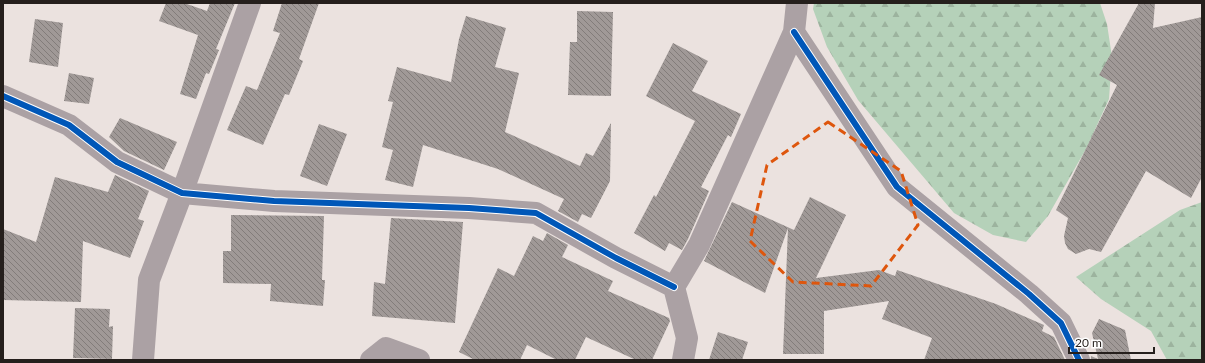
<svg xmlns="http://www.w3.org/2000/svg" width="1205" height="363" font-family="Lato,sans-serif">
  <defs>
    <pattern id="forest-firs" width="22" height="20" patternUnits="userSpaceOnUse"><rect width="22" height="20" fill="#b5d1b9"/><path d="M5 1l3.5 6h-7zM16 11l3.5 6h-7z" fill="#9cb39e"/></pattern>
    <pattern id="building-back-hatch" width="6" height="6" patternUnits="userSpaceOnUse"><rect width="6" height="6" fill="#a09997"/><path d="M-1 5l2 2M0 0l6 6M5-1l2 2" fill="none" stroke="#827c7a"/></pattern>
  </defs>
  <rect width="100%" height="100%" fill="#ebe2df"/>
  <path fill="url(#forest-firs)" d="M814,3h286l7,21 5,33 -3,42 -22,48 -39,69 -22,26 -33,-7 -39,-22 -96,-113 -31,-53 -14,-38z
    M1202,202v158h-35l-16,-29 -50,-32 -25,-22 104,-67z"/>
  <path fill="url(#building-back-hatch)" d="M166,3h18l23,8 3,-8h25l-19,46 3,1 -10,24 -3,-1 -10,26 -16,-5 18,-59 -39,-14z
    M282,3h37l-20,56 4,2 -14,34 -4,-1 -22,51 -36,-15 19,-44 11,4 23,-57 -7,-2z
    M1139,3h16l-2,25 49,-11v160l-11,21 -45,-27 -45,81 -12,-3 -13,5 -8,-5 -3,-6 -1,-7 4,-18 -12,-8 61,-125 -18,-10z
    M577,11l36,1 -2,84 -43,-1 2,-53h7z
    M466,16l40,12 -11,39 24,6 -14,59 75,34 6,-13 7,3 18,-33 -1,58 -19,37 -9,-4 -4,8 -20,-11 6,-12 -66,-30 -75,-24 -10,42 -28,-7 8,-30 -11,-3 11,-45 -5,-1 9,-34 54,15 8,-43z
    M35,19l28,4 -5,44 -29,-5z
    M673,43l35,18 -16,30 49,23 -10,23 -3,-2 -27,52 8,4 -21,48 -6,11 -13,-7 -4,8 -31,-18 20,-38 2,2 39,-76 -49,-25z
    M69,73l25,5 -5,26 -25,-3z
    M120,118l57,24 -13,28 -40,-19 -15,-14z
    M319,124l28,10 -20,52 -27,-10z
    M115,175l34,16 -11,28 6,2 -14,37 -47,-17 -2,61 -78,-2v-71l33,13 19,-65 53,15z
    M810,197l36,18 -30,63 63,-8 16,6 2,-6 99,34 48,21 -2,6 12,6 11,23h-141l8,-22 -50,-19 7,-18 -65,10v43h-41l5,-126 -23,65 -61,-32 28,-59 62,28z
    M231,215l93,1 -2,64h3l-2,26 -53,-5 1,-17 -48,-1v-32h8z
    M391,218l72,4 -8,101 -83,-7 2,-34 11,2z
    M547,233l21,12 -6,12 51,24 -5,10 61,27 1,3 -18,39h-16l-50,-23 -11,23h-18l-30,-15 -7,15h-45l-16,-8 39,-84 16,8 19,-40 10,5z
    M75,308l35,1 -1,18 4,-1 -1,33 -39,-1z
    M1099,319l26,11 6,30h-40v-4l7,3 -6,-26z
    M718,332l30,10 -6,18h-33z"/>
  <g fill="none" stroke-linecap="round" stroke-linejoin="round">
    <path stroke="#aba1a4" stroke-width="22" d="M794,32l103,155 132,107 32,29 18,37
      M3,96l66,29 48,37 65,31 92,8 195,7 67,5 80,45 58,29
      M143,360l6,-80 33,-87 68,-190
      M371,360l15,-12 33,12
      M683,360l4,-22 -13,-51 25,-42 95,-213 3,-29"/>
    <defs>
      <path id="cycleway" d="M794,32l103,155 132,107 32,29 18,37
        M3,96l66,29 48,37 65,31 92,8 195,7 67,5 80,45 58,29"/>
    </defs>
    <use href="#cycleway" stroke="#fff" stroke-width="8"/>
    <use href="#cycleway" stroke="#0057b8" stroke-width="6"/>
  </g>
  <path fill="none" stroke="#de560d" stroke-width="3" stroke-dasharray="8 5" stroke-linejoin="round" d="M828,122l73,49 17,54 -47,61 -78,-4 -43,-41 17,-76z"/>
  <rect width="1205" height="363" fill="none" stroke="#251f1c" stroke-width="8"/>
  <path d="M1069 347v6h85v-6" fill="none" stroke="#251f1c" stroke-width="2"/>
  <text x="1075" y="347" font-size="12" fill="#251f1c" stroke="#ffffff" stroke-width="3" paint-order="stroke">20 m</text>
</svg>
